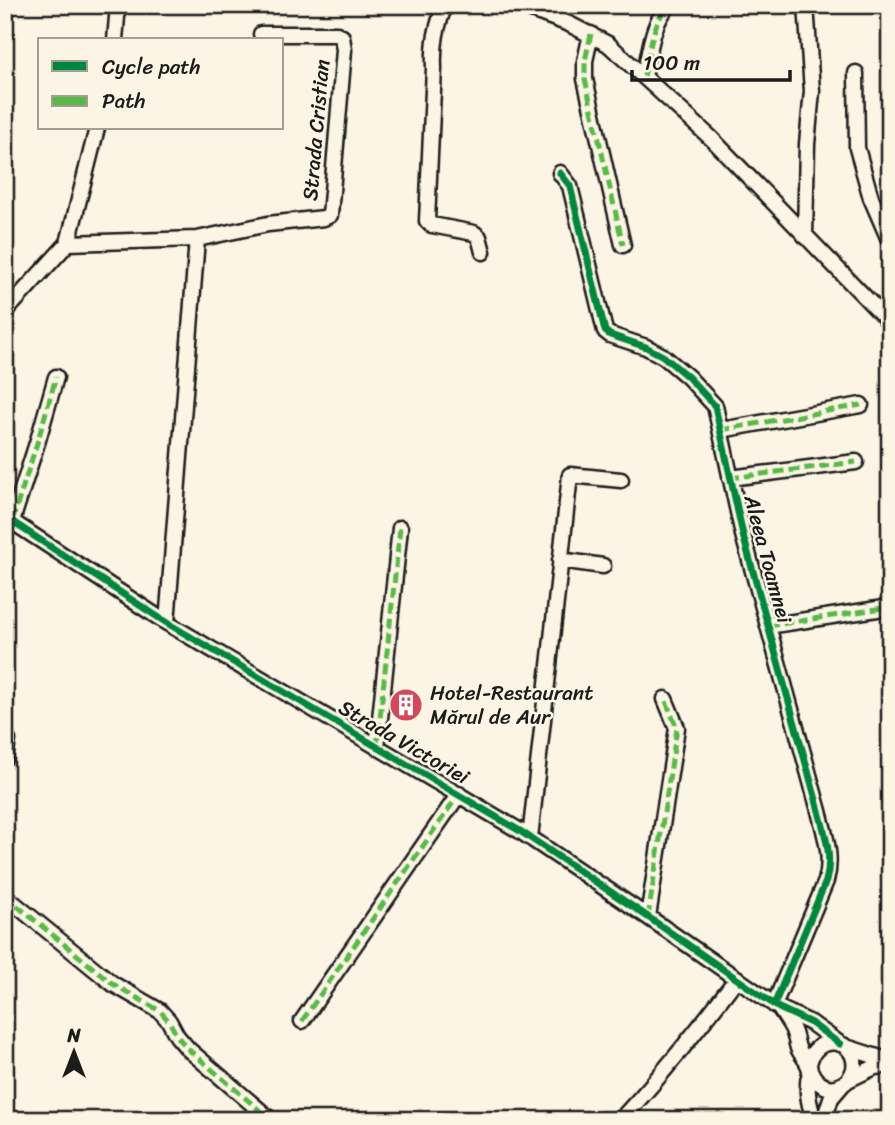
<svg xmlns="http://www.w3.org/2000/svg" width="895" height="1125" font-family="Sriracha,sans-serif">
  <rect width="100%" height="100%" fill="#fcf5e5"/>
  <filter id="ink" filterUnits="userSpaceOnUse"><feTurbulence type="fractalNoise" baseFrequency=".0143" numOctaves="2"/><feDisplacementMap in="SourceGraphic" scale="14" xChannelSelector="R" yChannelSelector="G"/><feConvolveMatrix kernelMatrix="1 2 1 2 8 2 1 2 1" color-interpolation-filters="sRGB"/></filter>
  <g filter="url(#ink)">
    <g fill="none" stroke-linecap="round" stroke-linejoin="round">
      <defs>
        <path id="minor" d="M445,5c-9,23 -12,38 -11,63l-7,153 5,4 42,8 5,4 4,15
          M518,5l51,19 39,20 104,95 178,184
          M591,34l-6,27v18l38,166
          M115,40l3,-35
          M856,73l1,75 14,50 19,44
          M644,76c6,-24 7,-52 25,-71
          M560,173l10,13 35,145 5,4 36,12 17,9 25,21 27,29 28,129 76,276c6,24 14,46 7,70l-52,124
          M805,236l2,-92 5,-53 -6,-86
          M68,243l129,-4 71,-15 56,-6 6,-3 14,-165 -2,-13 -5,-3h-76
          M5,312l63,-69 29,-115
          M721,430l140,-25
          M730,478l126,-16
          M5,517l162,106 353,208 128,86 131,91 32,15 29,21
          M12,521l26,-81 18,-63
          M560,560l43,6
          M167,623l30,-384
          M768,626l122,-19
          M377,747l23,-219
          M5,758l3,-18
          M530,838l40,-363 51,5
          M5,896l108,88 47,27 9,10 8,15 11,13 83,71
          M648,917l29,-189 -12,-29
          M780,1009c4,6 8,12 12,19 3,6 4,13 6,20 3,7 9,12 11,19 4,13 16,26 32,18 6,-3 11,-9 13,-16 5,-31 -40,-38 -45,-4
          M302,1021l157,-227
          M846,1047l44,14
          M810,1072c-5,16 -1,32 4,48
          M848,1080l27,-13 15,-2
          M620,1120c42,-44 80,-93 117,-142
          M824,1120l7,-22 12,-14"/>
      </defs>
      <use href="#minor" stroke="#1c1c1c" stroke-width="19"/>
      <use href="#minor" stroke="#fcf5e5" stroke-width="14"/>
      <path stroke="#58b947" stroke-width="5" stroke-dasharray="10 5" stroke-linecap="butt" d="M533,5l1,6
        M591,34l-6,27v18l38,166
        M644,76c6,-24 7,-52 25,-71
        M721,430l140,-25
        M730,478l126,-16
        M12,521l26,-81 18,-63
        M768,626l122,-19
        M377,747l23,-219
        M5,758l3,-18
        M5,896l108,88 47,27 9,10 8,15 11,13 83,71
        M648,917l29,-189 -12,-29
        M302,1021l157,-227"/>
      <defs>
        <path id="cycleway" d="M560,173l10,13 35,145 5,4 36,12 17,9 25,21 27,29 28,129 76,276c6,24 14,46 7,70l-52,124
          M5,517l162,106 353,208 128,86 131,91 32,15 29,21"/>
      </defs>
      <use href="#cycleway" stroke="#fcf5e5" stroke-width="11"/>
      <use href="#cycleway" stroke="#00873e" stroke-width="7"/>
    </g>
  </g>
  <defs>
    <symbol id="building-disc" viewBox="-11 -11 22 22"><circle r="9.5" fill="#d1495b" stroke="#fcf5e5"/><path d="M-4-6H4V6H1V3H-1V6H-4ZM-2.5-4.3h1.7v1.8h-1.7ZM.8-4.3h1.7v1.8H.8ZM-2.5-1h1.7V.8h-1.7ZM.8-1h1.7V.8H.8Z" fill="#fff"/></symbol>
  </defs>
  <g fill-rule="evenodd">
    <use href="#building-disc" x="387" y="686" width="38" height="38"/>
  </g>
  <g text-anchor="middle" stroke-width="5" stroke-linejoin="round" paint-order="stroke">
    <g font-size="21" fill="#1c1c1c" stroke="#fcf5e5">
      <text transform="translate(316 130) rotate(-85)" y="7">Strada Cristian</text>
      <text transform="translate(768 559) rotate(75)" y="7">Aleea Toamnei</text>
      <text transform="translate(404 742) rotate(30)" y="7">Strada Victoriei</text>
    </g>
    <g font-size="21" fill="#1c1c1c" stroke="#fcf5e5" text-anchor="start">
      <text x="430" y="700">Hotel-Restaurant<tspan x="430" dy="24">Mărul de Aur</tspan></text>
    </g>
  </g>
  <rect width="895" height="1125" fill="none" stroke="#fcf5e5" stroke-width="28"/>
  <rect x="14" y="14" width="867" height="1097" fill="none" stroke="#1c1c1c" stroke-width="2.5" filter="url(#ink)"/>
  <rect x="38" y="38" width="245" height="91" fill="#fcf5e5" stroke="#a29e95" stroke-width="2"/>
  <rect x="52" y="61" width="35" height="10" fill="#00873e" stroke="#a29e95" stroke-width="2"/>
  <text x="102" y="74" font-size="21" fill="#1c1c1c">Cycle path</text>
  <rect x="52" y="96" width="35" height="10" fill="#58b947" stroke="#a29e95" stroke-width="2"/>
  <text x="102" y="108" font-size="21" fill="#1c1c1c">Path</text>
  <g transform="translate(74 1052)" stroke="#fcf5e5" stroke-width="5" paint-order="stroke">
  <path d="M0-5L12 26L0 18L-12 26Z" fill="#1c1c1c"/>
  <text y="-10" font-size="19" font-weight="bold" text-anchor="middle" fill="#1c1c1c">N</text>
  </g>
  <path d="M632 70v10h158v-10" fill="none" stroke="#1c1c1c" stroke-width="3.5"/>
  <text x="643" y="70" font-size="21" fill="#1c1c1c" stroke="#fcf5e5" stroke-width="5" paint-order="stroke">100 m</text>
</svg>
